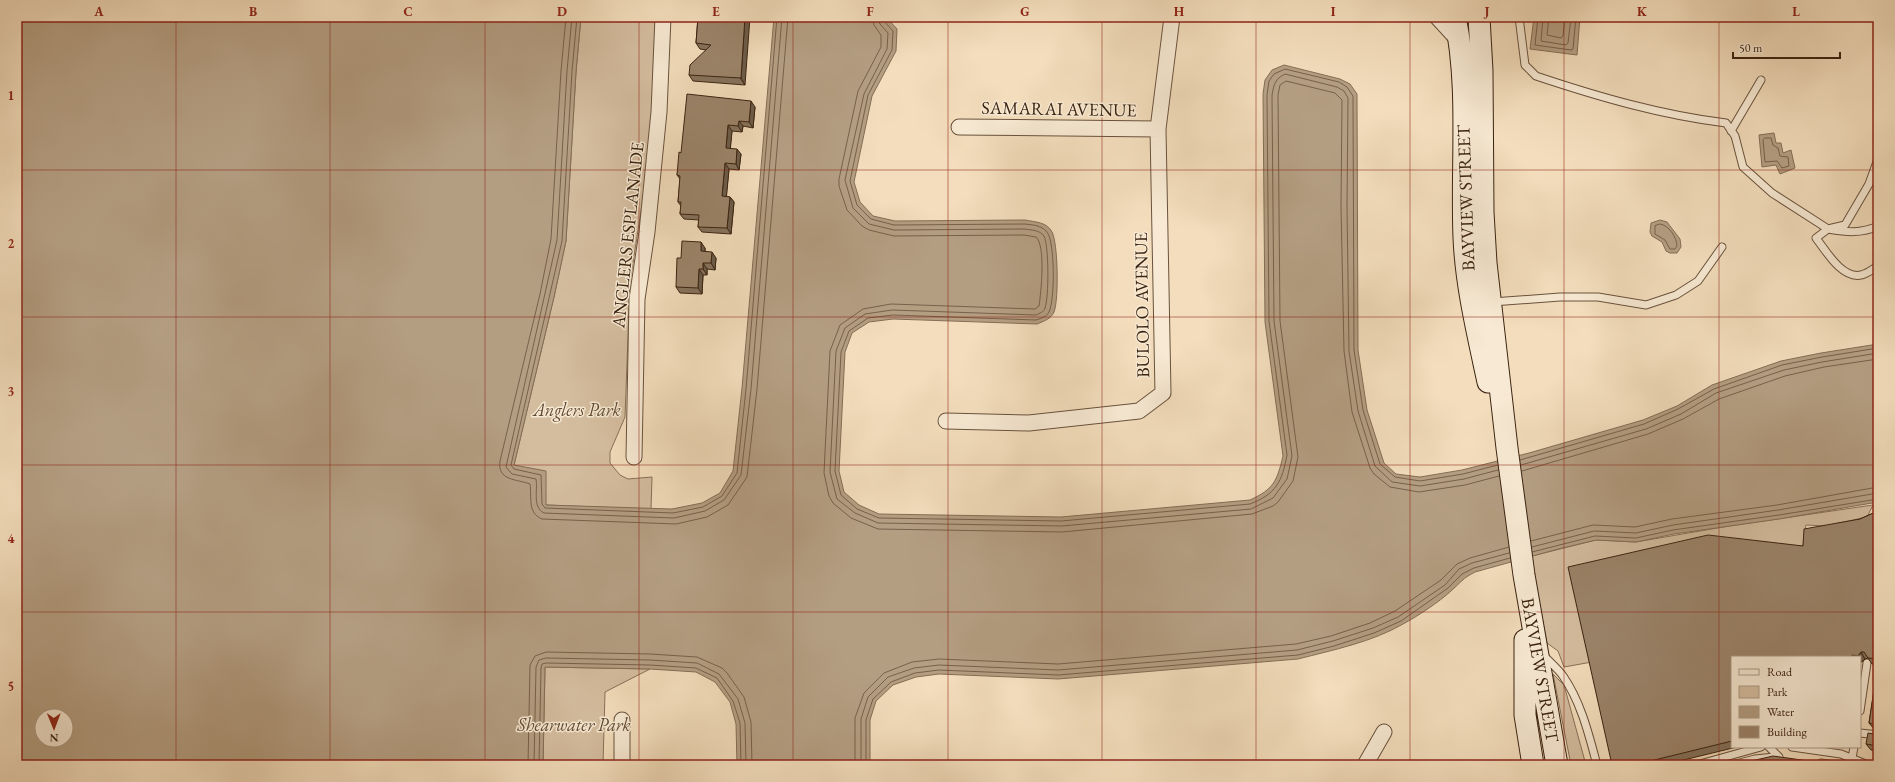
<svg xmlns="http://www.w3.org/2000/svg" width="1895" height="782" font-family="'EB Garamond',serif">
  <rect width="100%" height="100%" fill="#f3ddbc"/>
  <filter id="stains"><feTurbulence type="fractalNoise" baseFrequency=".005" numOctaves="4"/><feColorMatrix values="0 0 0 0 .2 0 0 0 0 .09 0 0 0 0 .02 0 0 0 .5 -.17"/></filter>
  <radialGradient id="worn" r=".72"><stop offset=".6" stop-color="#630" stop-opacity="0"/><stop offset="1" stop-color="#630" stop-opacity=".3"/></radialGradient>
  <path fill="#d4bd9f" stroke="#887058" d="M581,17h75l-6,136 -20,129 -5,135 -15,35v11l10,12 8,4 24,-2 -1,32 -105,-4 -32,-40 40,-168 12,-56 10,-169z
    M1873,505l-6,12 -41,9 -20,-1 -4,26 -210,111 -28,5 -6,-16 -11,-8 -11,-58 -4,-29 64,-16 40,2 93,-16z
    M545,667l105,2 -45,23 -2,73h-60z
    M1553,674l11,11 22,80h-15z"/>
  <path fill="#b49e82" stroke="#846d55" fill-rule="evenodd" d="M17,17h564l-5,55 -10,169 -12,56 -40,168 32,6v34l126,4 30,-6 18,-10 13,-22 9,-83 32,-371h112l11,12 -1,22 -24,45 -18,86 6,20 13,14 22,5 130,-1c10,2 22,2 27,12 6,11 7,67 2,80 -3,7 -10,9 -17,12l-144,-5 -24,3 -17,11 -7,19 -6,119 5,21 15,13 20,9 182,3 189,-17c24,-11 27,-19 33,-44l-18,-134 -2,-228 2,-14 7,-10 12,-5 56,14 10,5 7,10 1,256 9,60 17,53 12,11 24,3 42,-7 67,-17 114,-33 34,-14 35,-21 69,-24 40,-8 57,-9v158l-99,17 -105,15 -38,8 -40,-2 -38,9 -83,23c-12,6 -15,11 -24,19 -12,11 -33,25 -48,33 -31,18 -70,26 -105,35l-240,20 -119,-5 -23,3 -23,8 -17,16 -6,19v45h-133l-1,-41 -6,-22 -15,-20 -19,-10 -46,-3 -105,-2 -2,98h-526zM42,716h24v24h-24z
    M1534,17h46l-3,38 -47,-6z
    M1774,133l2,10h5l2,10 8,-3 4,18 -15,6 -4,-9 -14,2 -3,-32z
    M1660,220l7,2 13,17 1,8 -4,6h-7l-4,-2 -4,-9 -10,-6 -2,-4 1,-9z"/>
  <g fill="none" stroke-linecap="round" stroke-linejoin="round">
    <path stroke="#78604a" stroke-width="1" d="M566,17l-5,54 -10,168 -11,55 -40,167c-3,20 17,18 30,23 2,13 -3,29 12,35l134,5 31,-7 21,-12 19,-28 10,-88 31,-372
      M572,17l-5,54 -10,169 -51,227 6,7 24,5c2,11 -4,28 8,34l130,5 31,-7 19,-11 17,-25 10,-86 31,-372
      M577,17l-5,54 -10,170 -51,224 3,4 27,6 1,29 3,4 128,5 30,-6 19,-11 15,-23 9,-84 31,-372
      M872,17l2,8 7,10v12l-23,44 -19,88v7l8,24 15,16 7,4 25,6 130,-1 12,2c10,9 5,56 3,69l-4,3 -144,-5 -28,5 -23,16 -10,26 -6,122 5,23 4,7 18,15 27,11 184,3 190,-18 21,-8 5,-4 15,-21 5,-24 -18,-136 -2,-226 2,-10 6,-4 49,12 7,7 -1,106 3,145 8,61 18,56 4,6 16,13 29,5 46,-7 34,-9
      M878,17l2,7 8,9 -1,16 -23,45 -19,86 8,28 16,16 25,6 130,-1c7,1 16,1 20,7 5,10 5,61 1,72 -1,4 -5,5 -9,7l-144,-5 -27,4 -20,14 -9,23 -6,121 7,27 18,14 23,10 184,3 189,-17 22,-11 14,-19 5,-23 -18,-135 -2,-226c2,-11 3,-16 13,-21l52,13 7,4 4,7 -1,108 2,145 9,60 17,55 17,16 28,4 44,-7 34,-9
      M883,17l1,4 9,10 -1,19 -24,45 -18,86 7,24 14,14 23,6 131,-1c8,1 16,1 22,8 8,10 8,68 2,80 -3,5 -7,6 -13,8l-143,-5 -25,3 -19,13 -8,21 -6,119 6,24 16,14 22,9 182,3 189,-17c26,-10 32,-22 37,-49l-18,-134 -2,-226 2,-14 5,-7 11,-5 54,13 8,5 6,9 1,254 9,60 17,54 15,13 25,4 43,-7 35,-9
      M1538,17l-3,28 36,5 2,-1 3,-32
      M1543,17l-2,24 25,4 2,-2 3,-26
      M1549,17l-2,18 14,3 2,-2 2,-19
      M1765,138h6l2,7 5,3 2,8 8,1 1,9 -7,2 -5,-7 -12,1 -2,-22z
      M1660,224c9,1 17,14 17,22l-2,3h-5l-5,-9 -10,-6v-8z
      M1520,460l124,-36 34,-15 36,-20 68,-24 40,-8 56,-9
      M1521,465l125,-36 35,-15 35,-21 68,-23 38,-8 56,-9
      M1522,471l126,-37 35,-15 36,-20 66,-23 39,-9 54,-8
      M1531,541l62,-16 42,2 37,-8 105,-14 101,-18
      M1532,547l62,-16 42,2 37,-8 105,-15 100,-17
      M1532,552l63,-16 41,2 37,-8 106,-15 99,-16
      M528,765l2,-100 5,-9 11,-4 104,2 47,3 25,11 5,5 17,24 7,25 1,43
      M534,765l2,-98 3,-7 7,-2 104,2 47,3 22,11 19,25 7,24 1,42
      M539,765l2,-97 1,-4 4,-1 104,2 46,3 21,10 16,23 7,22 1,42
      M855,765v-47l9,-25 20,-20 28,-11 27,-3 119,5 238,-20 35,-8 39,-13 25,-12 46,-31 16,-16 13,-6 39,-11
      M861,765v-46l7,-22 20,-20 26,-9 25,-3 119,5 239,-20 36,-9 40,-13 25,-11 47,-32 14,-16 13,-6 37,-10
      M866,765v-45l7,-21 18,-17 24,-9 24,-3 119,5 240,-20 36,-9 40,-13 27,-12 47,-33 14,-14 12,-6 36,-10"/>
    <defs>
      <path id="service" d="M1519,17l6,48 11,11c63,21 125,39 190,47l9,13 8,31 29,26 56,36 17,-4 24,-41 9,-25
        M1731,131l30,-51
        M1878,226c-17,8 -32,6 -50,3l-12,9c10,13 26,41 45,37 6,-1 12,-6 17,-9
        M1492,302l68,-5h38l48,8 30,-10 22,-14 24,-34
        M1546,658c6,6 13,12 17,18 18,26 26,59 34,89
        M1860,711l7,-48
        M1860,733l18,2
        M1769,747l10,10
        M1792,747l49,7 27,11
        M1852,758l2,-11
        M1821,763l13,2
        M1696,765l65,-18
        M1732,765l23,-6 20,-2"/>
      <path id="minor" d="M1437,17l23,25
        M959,127l199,2
        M946,421l83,2 110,-12 24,-18 -5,-264 14,-112
        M634,457l3,-158 10,-67 12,-120 4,-95
        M622,765v-45
        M1365,765l19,-33"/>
      <path id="secondary" d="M1455,17c15,71 6,148 9,221 2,48 14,97 24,144
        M1479,17l3,54 1,141 3,51 21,185 17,127 33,190
        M1525,640v75l8,50"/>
    </defs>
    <use href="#service" stroke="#69523c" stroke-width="9"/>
    <use href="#minor" stroke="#69523c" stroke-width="17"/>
    <use href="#secondary" stroke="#3b2311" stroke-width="23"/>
    <use href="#service" stroke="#f7e9d3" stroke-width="7"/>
    <use href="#minor" stroke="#f7e9d3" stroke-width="15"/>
    <use href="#secondary" stroke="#f7e9d3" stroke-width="21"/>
  </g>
  <path fill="#85725b" stroke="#3b2311" d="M698,17l47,68 -52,-4 -4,-6 17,-25 -6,-1 -4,-6z
    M1614,17h30v4z
    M755,107l-2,21 -10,-2 -1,6 -10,-1 -2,17 11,6 -2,16 -10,-1 -3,28h4l4,5 -3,32 -29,-2 -4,-5 1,-7 -15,-1 -4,-5 1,-8 -3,-4 2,-23 -3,-4 4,-22z
    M705,248v3l11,7 -1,12 -8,-1v6h-4l-1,19 -22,-1 -4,-6z
    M1878,511v219l-4,-1 -5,-6 9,-58 -6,-1 -4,-6 -3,1 -3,3h-2v-5h-128v90h5l-74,18h-51l191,-219 57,-27z
    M1878,731v20l-7,-1 -5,-6z"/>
  <path fill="#6c5c4a" stroke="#3b2311" d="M745,17h5l-5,68 -4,-7z
    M1641,17h3v4z
    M751,101l4,6 -2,21 -4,-6z
    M739,121l4,5 -1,6 -4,-6z
    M728,125l4,6 -2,22 -4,-5z
    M737,149l4,5 -2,16 -3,-6z
    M725,163l4,6 -3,33 -4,-6z
    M730,197l4,5 -3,32 -4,-6z
    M701,242l4,6v9l-4,-6z
    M712,252l4,6 -1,12 -4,-7z
    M703,263l4,6v6l-4,-6z
    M699,269l4,6 -1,19 -4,-6z
    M1861,652l4,7 -3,3 -2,-3v-2h-2v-1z"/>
  <path fill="#9b846a" stroke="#3b2311" d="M698,17h47l-4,61 -52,-3 1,-10 21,-20 -15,-2z
    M687,94l64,7 -2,21 -10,-1 -1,5 -10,-1 -2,23 11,1 -1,15 -11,-1 -3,33 8,1 -3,31 -29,-1 1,-12 -19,-1 1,-12h-3l2,-26 -3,-1 2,-23 2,1z
    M682,241l19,1v9l11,1 -1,11h-8v6h-4l-1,19 -22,-1 1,-29h4z
    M1878,511v148l-10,-1 -4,-6h-3l-3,4 -6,-1 -1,2h-119v84l-98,24h-22l-44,-198 140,-32 95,11 1,-17 56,-10z
    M1878,663v65l-2,-3 -7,-2z
    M1878,731v15l-12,-2 2,-11 7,1z
    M1773,756l57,8v1h-96z"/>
  <path fill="none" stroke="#8f2418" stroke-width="1" stroke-opacity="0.55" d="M176,17v748M330,17v748M485,17v748M639,17v748M793,17v748M948,17v748M1102,17v748M1256,17v748M1410,17v748M1564,17v748M1719,17v748M17,170h1861M17,317h1861M17,465h1861M17,612h1861"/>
  <g text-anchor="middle" stroke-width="3" stroke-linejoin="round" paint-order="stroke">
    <g font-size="18" fill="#3b2311" stroke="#f7e9d3">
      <text transform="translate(1059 109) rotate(1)" y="6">SAMARAI AVENUE</text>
      <text transform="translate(1466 198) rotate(-92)" y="6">BAYVIEW STREET</text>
      <text transform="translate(628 235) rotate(-84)" y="6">ANGLERS ESPLANADE</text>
      <text transform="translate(1142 305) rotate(-91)" y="6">BULOLO AVENUE</text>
      <text transform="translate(1540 670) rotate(80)" y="6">BAYVIEW STREET</text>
    </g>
    <g font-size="18" font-style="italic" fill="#614a34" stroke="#f7e9d3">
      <text x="577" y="416">Anglers Park</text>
      <text x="574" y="731">Shearwater Park</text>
    </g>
  </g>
  <rect width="1895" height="782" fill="none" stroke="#f3ddbc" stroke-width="44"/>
  <rect x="1731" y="656" width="130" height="92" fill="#f7e9d3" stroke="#ac9a85"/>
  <rect x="1739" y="669" width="20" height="6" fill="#f7e9d3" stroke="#ac9a85"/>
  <text x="1767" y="676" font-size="12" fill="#3b2311">Road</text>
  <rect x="1739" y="686" width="20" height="12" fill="#d4bd9f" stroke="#ac9a85"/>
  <text x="1767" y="696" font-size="12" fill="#3b2311">Park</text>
  <rect x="1739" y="706" width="20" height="12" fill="#b49e82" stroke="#ac9a85"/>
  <text x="1767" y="716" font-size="12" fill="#3b2311">Water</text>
  <rect x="1739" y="726" width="20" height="12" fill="#9b846a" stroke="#ac9a85"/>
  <text x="1767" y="736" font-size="12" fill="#3b2311">Building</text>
  <g transform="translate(54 728) rotate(179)"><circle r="19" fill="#f7e9d3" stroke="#ac9a85"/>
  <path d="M0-3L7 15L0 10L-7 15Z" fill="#8f2418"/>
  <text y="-6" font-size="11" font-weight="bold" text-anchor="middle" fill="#3b2311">N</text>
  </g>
  <path d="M1733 52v6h107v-6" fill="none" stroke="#3b2311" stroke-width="2"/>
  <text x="1739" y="52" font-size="12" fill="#3b2311" stroke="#f7e9d3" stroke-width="3" paint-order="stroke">50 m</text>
  <rect x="22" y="22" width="1851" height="738" fill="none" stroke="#8f2418" stroke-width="1.5"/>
  <g font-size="13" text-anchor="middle" font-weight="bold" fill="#8f2418">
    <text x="99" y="16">A</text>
    <text x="253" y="16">B</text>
    <text x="408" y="16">C</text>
    <text x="562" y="16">D</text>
    <text x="716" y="16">E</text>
    <text x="870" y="16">F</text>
    <text x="1025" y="16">G</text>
    <text x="1179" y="16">H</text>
    <text x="1333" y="16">I</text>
    <text x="1487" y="16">J</text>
    <text x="1642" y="16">K</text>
    <text x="1796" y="16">L</text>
    <text x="11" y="100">1</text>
    <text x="11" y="248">2</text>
    <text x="11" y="396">3</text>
    <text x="11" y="543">4</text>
    <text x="11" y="691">5</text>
  </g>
  <rect width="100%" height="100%" filter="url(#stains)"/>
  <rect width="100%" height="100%" fill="url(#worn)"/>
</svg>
